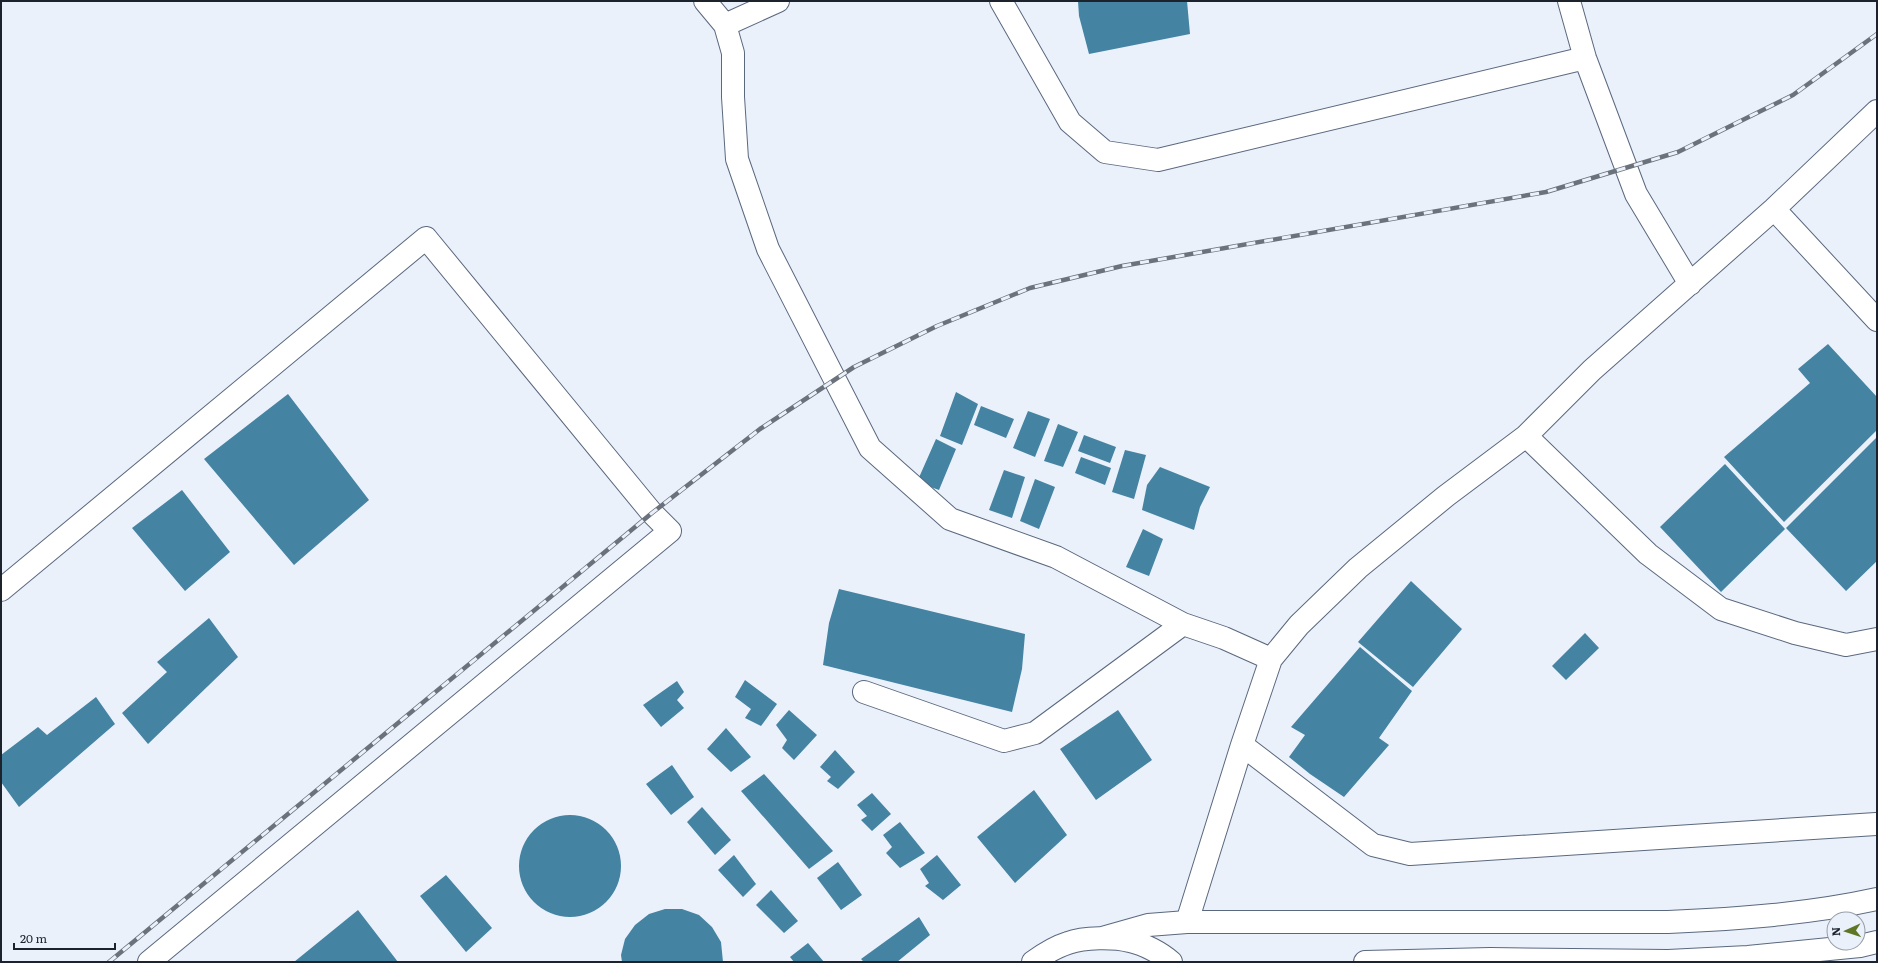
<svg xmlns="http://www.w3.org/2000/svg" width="1878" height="963" font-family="Literata,serif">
  <rect width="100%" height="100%" fill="#eaf1fb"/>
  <path fill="#4483a2" d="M1078,1h109l3,33 -101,20 -10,-38z
    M1828,344l49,53v33l-93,92 -60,-65 86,-74 -12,-14z
    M956,392l22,12 -16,41 -22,-9z
    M288,394l81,106 -75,65 -90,-106z
    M981,406l33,13 -8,19 -32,-13z
    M1028,411l22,8 -15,38 -22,-9z
    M1058,424l20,8 -15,35 -19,-6z
    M1084,435l32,12 -6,16 -32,-12z
    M1877,437v124l-31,30 -60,-63z
    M936,439l20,10 -17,41 -22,-8z
    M1125,450l21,5 -12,44 -22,-7z
    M1081,457l30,11 -6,17 -30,-12z
    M1725,464l60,65 -64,63 -61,-65z
    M1160,467l50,20 -10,20 -6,23 -52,-20 5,-25z
    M1004,470l21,7 -13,41 -23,-8z
    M1035,479l20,8 -16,42 -19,-8z
    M182,490l48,62 -45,39 -53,-63z
    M1143,529l20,10 -14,37 -23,-9z
    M1411,581l51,48 -49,58 -55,-45z
    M839,589l186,45 -3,35 -10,43 -189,-47 6,-42z
    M209,618l29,39 -90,87 -26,-31 45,-41 -10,-10z
    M1585,633l14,15 -33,32 -14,-14z
    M1360,647l52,44 -33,47 10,7 -45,52 -34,-23 -21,-17 16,-22 -14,-8z
    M745,680l32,24 -16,22 -16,-8 6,-9 -16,-12z
    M677,681l7,11 -7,8 7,8 -23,19 -18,-22z
    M96,697l19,27 -96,83 -18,-25v-27l37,-28 9,8z
    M789,710l28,25 -23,25 -12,-12 5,-8 -11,-15z
    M1118,710l34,50 -56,40 -36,-51z
    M726,728l25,29 -20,15 -24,-23z
    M835,750l20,22 -17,17 -11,-8 4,-4 -11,-10z
    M672,765l22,32 -23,18 -25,-31z
    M764,774l69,77 -24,18 -68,-78z
    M1034,790l33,45 -52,48 -38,-46z
    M872,793l19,21 -19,17 -11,-11 6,-4 -10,-11z
    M702,807l29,33 -16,15 -28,-33z
    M519 866a51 51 0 1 1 102 0a51 51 0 1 1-102 0Z
    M900,822l25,31 -25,15 -14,-15 6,-6 -9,-12z
    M734,855l22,29 -13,13 -25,-27z
    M937,855l24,30 -18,15 -18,-14 4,-3 -9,-14z
    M838,862l24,33 -21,15 -24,-32z
    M446,875l46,53 -26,24 -46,-56z
    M771,890l27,31 -14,12 -28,-28z
    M665,909h17l17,6 13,12 9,15 2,20h-101l-1,-7 4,-16 10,-14 14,-11z
    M358,910l40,52h-104z
    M919,917l11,18 -33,27h-33l-3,-3z
    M808,943l16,19h-30l-4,-5z"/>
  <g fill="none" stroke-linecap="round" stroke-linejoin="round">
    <defs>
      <path id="minor" d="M705,1l20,24
        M778,1l-53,24 8,28v44l4,62 31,90 102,199 80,71 106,38 127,67 41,14 47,21
        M1001,1l69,121 35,30 53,8 427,-102
        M1569,1l16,57 51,136 54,90
        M1774,209l103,111
        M1526,436l122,118 73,55 74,24 51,12 31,-6
        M1,590l425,-352 226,275 18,18 -521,431
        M864,692l140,49 31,-8 148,-109
        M1242,745l131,100 37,9 466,-30
        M1187,922l55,-177 29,-86 28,-34 59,-57 88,-72 80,-60 66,-66 182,-161 103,-98"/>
      <path id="major" d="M1102,938l46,-13 39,-3h481c70,-3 141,-8 209,-23
        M1033,962c11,-8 22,-15 35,-19 16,-6 46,-6 62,-2 14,3 31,12 41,21
        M1365,962l125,-3 178,2 80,-4 112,-11 17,-4"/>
    </defs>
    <use href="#minor" stroke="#5a687e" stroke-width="24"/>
    <use href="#major" stroke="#5a687e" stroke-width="24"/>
    <use href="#minor" stroke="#fff" stroke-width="22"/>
    <use href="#major" stroke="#fff" stroke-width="22"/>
    <defs>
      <path id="rail" d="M109,962l543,-449 108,-84 94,-62 83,-41 93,-38 92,-22 424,-74 132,-40 115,-57 84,-61"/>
    </defs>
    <use href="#rail" stroke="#6b727b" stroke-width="4.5"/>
    <use href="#rail" stroke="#eaf1fb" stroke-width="3" stroke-dasharray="9" stroke-linecap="butt"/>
  </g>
  <rect width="1878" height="963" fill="none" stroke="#1d232c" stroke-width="4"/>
  <g transform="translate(1846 931) rotate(267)"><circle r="19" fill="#eaf1fb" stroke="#989fa8"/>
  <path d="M0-3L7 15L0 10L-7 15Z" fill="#607627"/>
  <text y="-6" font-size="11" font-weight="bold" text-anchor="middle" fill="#1d232c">N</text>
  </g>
  <path d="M14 943v6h101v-6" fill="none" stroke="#1d232c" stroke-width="2"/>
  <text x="20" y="943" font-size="12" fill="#1d232c" stroke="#eaf1fb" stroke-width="3" paint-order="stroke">20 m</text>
</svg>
